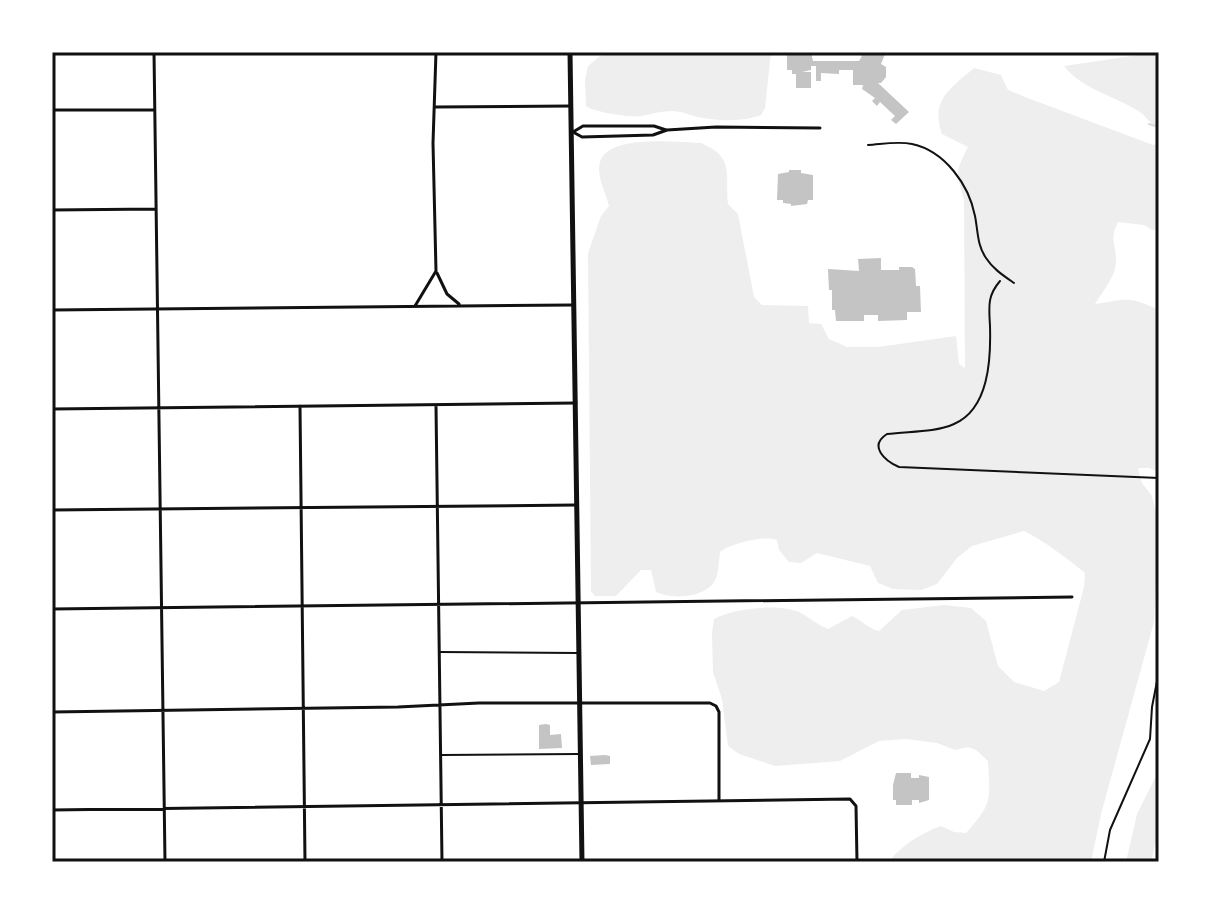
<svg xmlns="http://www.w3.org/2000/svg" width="1211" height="914" font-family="Jost,sans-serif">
  <rect width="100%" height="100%" fill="#fff"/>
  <path fill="#eee" d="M635,52h136l-6,56 -4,7c-17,7 -45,6 -63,2 -9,-2 -17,-6 -25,-6 -12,0 -21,3 -32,5 -9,2 -48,-4 -55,-10l-1,-26 3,-14 12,-10z
    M1159,52v75c-10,-3 -12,-10 -19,-15 -26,-17 -56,-21 -76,-46z
    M974,68l27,7 7,15 17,7 128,48 6,-2v87h-7l-8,-5 -26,-3c-9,19 -2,20 -2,39 0,15 -13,30 -21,43 33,-4 31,-9 64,6v162l-10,-4h-11l4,15 10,13 7,28 -5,98 -53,192 -10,48h-202c12,-17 33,-29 52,-36l13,6 12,1c27,-30 24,-33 22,-72l-12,-11 -8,-3 -13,3 -18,-7 -31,-4 -27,2 -39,20 -65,5 -36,-12 -11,-8 -6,-47 -9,-27 -1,-39 2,-14c20,-11 66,-16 87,-6 9,5 17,12 27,16l24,-13c11,5 15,12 27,15l23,-21 42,-5 27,3 15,13 12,45 16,16 30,9 15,-9 25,-95 1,-14c-17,-14 -42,-33 -61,-42l-52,15 -15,12 -20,26 -16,6 -28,-1 -15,-6 -8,-17 -53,-13 -16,10 -12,-1 -10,-12 -2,-10c-14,-5 -45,3 -57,12 -1,8 -1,18 -4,26 -7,20 -44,22 -60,14l-5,-22h-10l-25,26h-21l-4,-5 -3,-338 13,-37 8,-10c-3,-13 -13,-30 -9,-44 8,-28 76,-20 101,-19 34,14 24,31 27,61l10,10 16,83 8,8 46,1 1,17 12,1 8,15 18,8h31l78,-11 3,28 6,4 -1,-168c-8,-27 -9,-28 4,-53l-26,-13c-12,-34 8,-45 32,-66z
    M1159,759v70l-8,33h-25l11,-48 20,-40z"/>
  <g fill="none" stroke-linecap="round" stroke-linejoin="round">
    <path stroke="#d9d9d9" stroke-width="2" d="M1149,124l10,3"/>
  </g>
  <path fill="#c4c4c4" d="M787,52h24l2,9h46l3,-5 -6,-4h30l-5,12 5,3v10l-5,6h-3l31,29 -13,12 -5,-4 4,-4 -15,-14 -3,4 -5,-5 3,-3 -13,-9 1,-4h-10v-15h-14v4l-18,-1v8h-5v-15h-5v4l-9,2h9v16h-15v-14h-4v-4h-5z
    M789,170h12v3l12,2v25h-5l-1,4 -16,2v-2l-8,-1v-3h-6l1,-26 11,-2z
    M881,258v12h18v-3h13l3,2 1,17h4l1,26h-14v8l-29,1v-6h-14v6h-28l-1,-11h-3v-20h-3l-1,-21 31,2 -1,-12z
    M546,724l4,1v10l11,-1 1,14 -23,1v-24z
    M605,755l5,1v8l-19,1 -1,-9z
    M896,773h15v5h8v-3l10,2v23l-10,3v-3h-7v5h-16v-5h-3v-15z"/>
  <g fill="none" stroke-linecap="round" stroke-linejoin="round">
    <path stroke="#111" stroke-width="2" d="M1000,281c-13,15 -11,26 -10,45 1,33 -1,83 -36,98 -20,9 -46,7 -67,10 -19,12 -2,27 12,33l260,11
      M1104,862l6,-32 40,-91 2,-32 7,-36"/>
    <path stroke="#111" stroke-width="2" d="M868,145c15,-1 30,-4 44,-1 33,7 57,41 63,72 3,15 2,29 11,42 7,11 18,18 28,25
      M440,652l138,1
      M442,755l137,-1"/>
    <path stroke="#111" stroke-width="3" d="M154,52l11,810
      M435,107l136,-1
      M52,110h102
      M573,132l9,5 71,-2 14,-5 49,-3 104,1
      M573,132l10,-6h71l12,4
      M52,210l104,-1
      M437,273l10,21 12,10
      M415,306l21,-35 -3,-128 3,-91
      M52,310l520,-5
      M300,406l5,456
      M436,406l6,456
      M52,409l524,-6
      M52,510l524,-5
      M52,609l1020,-12
      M52,712l346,-5 81,-4h231l6,3 3,6v89
      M52,810l798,-11 6,7 1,56"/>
    <path stroke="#111" stroke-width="5" d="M570,52l12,810"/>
  </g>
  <rect width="1211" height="914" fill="none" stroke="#ffffff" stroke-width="108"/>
  <rect x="54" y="54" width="1103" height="806" fill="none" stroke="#111" stroke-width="3"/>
</svg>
